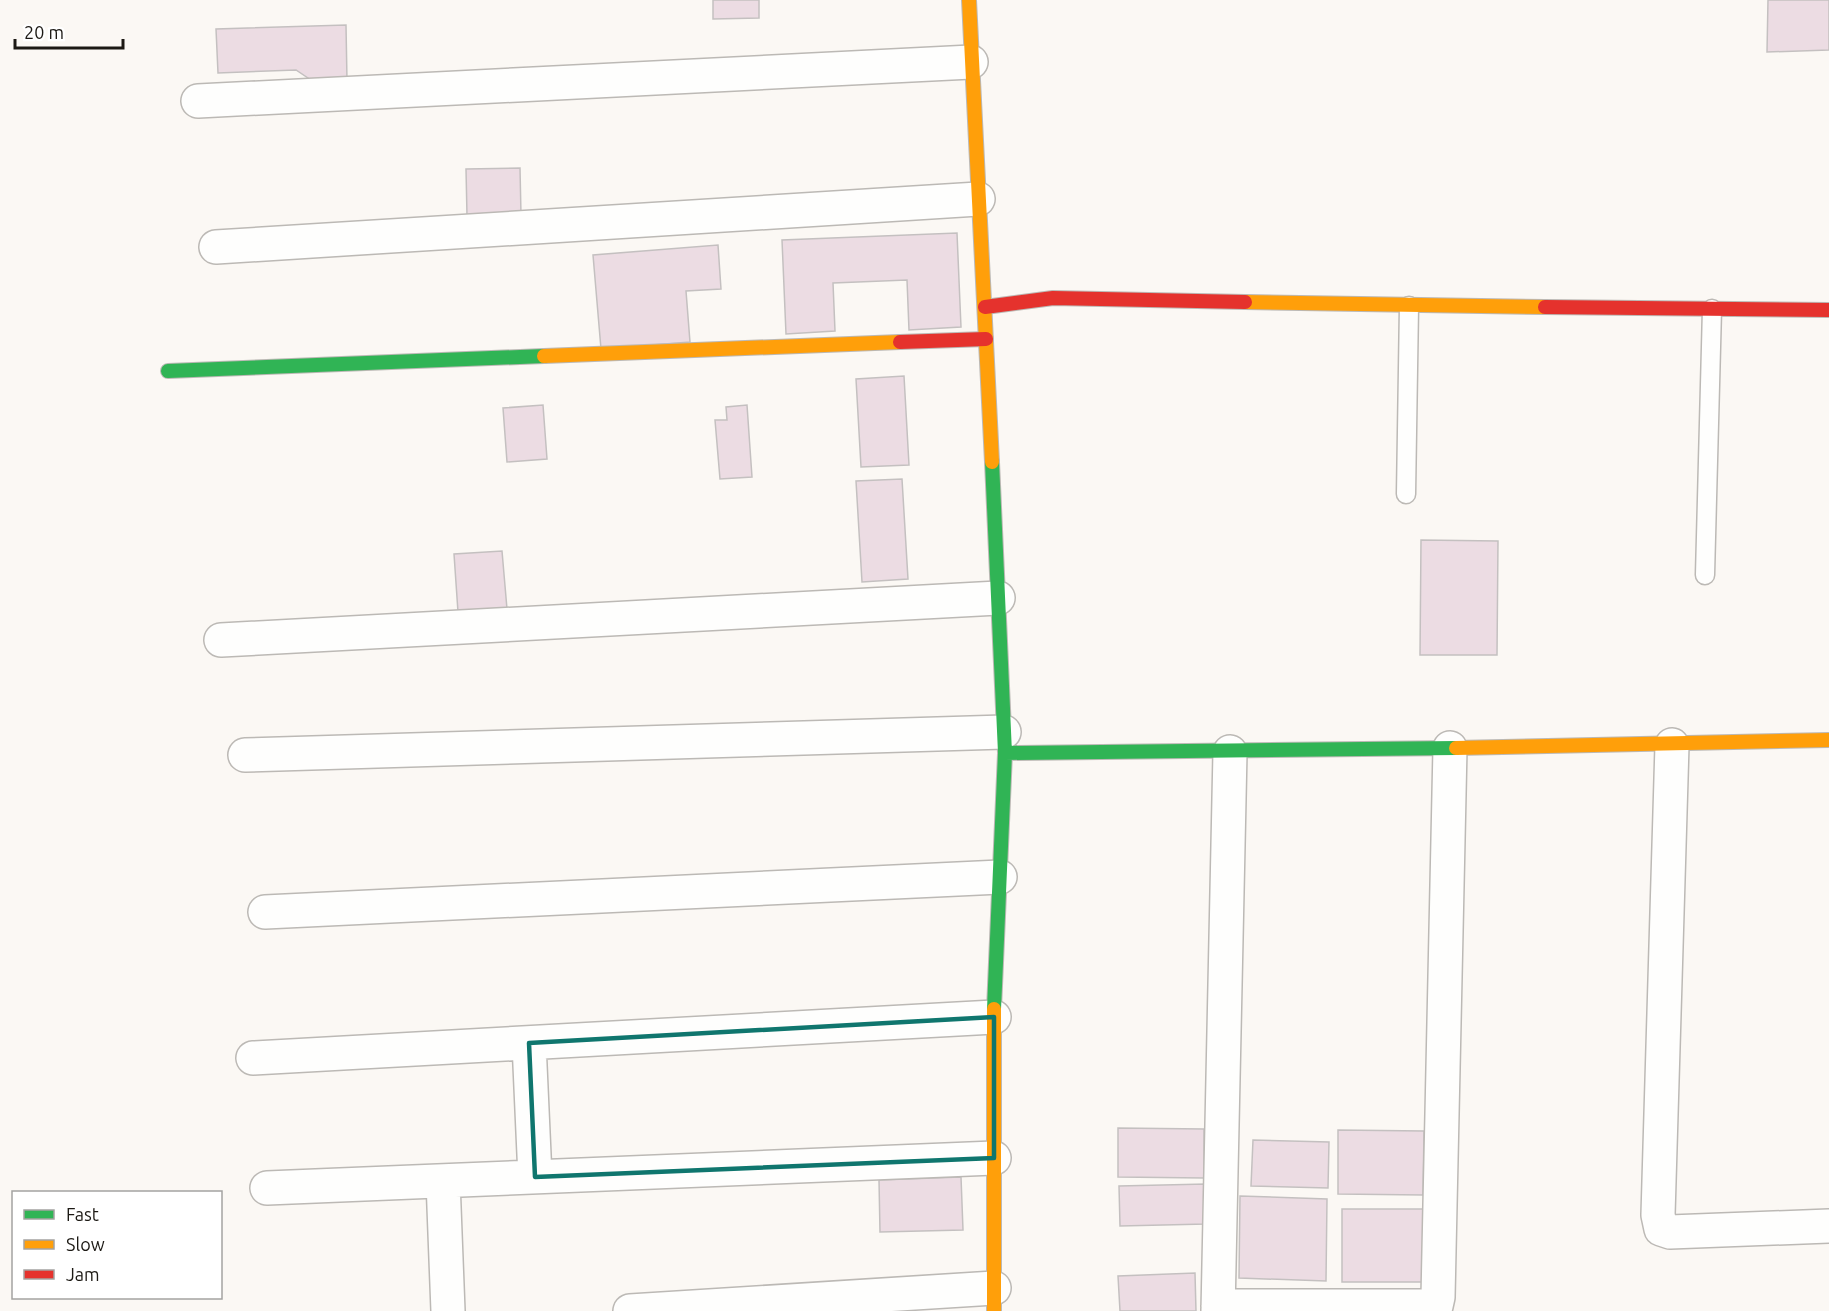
<svg xmlns="http://www.w3.org/2000/svg" width="1829" height="1311" font-family="Ubuntu,sans-serif">
  <rect width="100%" height="100%" fill="#fbf8f4"/>
  <path fill="#ecdce3" stroke="#c4c0c0" stroke-width="1.5" d="M713,0h46v18l-46,1z
    M1768,0h61v50l-62,2z
    M346,25l1,56 -33,1 -18,-12 -78,3 -2,-44z
    M520,168l1,47 -54,1 -1,-47z
    M957,233l4,94 -52,3 -2,-50 -74,3 2,48 -49,3 -4,-94z
    M718,245l3,44 -35,2 4,51 -89,7 -8,-94z
    M904,376l5,89 -48,2 -5,-88z
    M543,405l4,54 -40,3 -4,-54z
    M747,405l5,72 -32,2 -5,-59h12l-1,-13z
    M902,479l6,100 -46,3 -6,-101z
    M1421,540l77,1 -1,114h-77z
    M502,551l5,58 -49,3 -4,-58z
    M1118,1128l86,1v49l-86,-1z
    M1338,1130l86,1 -1,64 -85,-1z
    M1253,1140l76,2 -1,46 -77,-2z
    M961,1177l2,53 -83,2 -1,-52z
    M1206,1184v40l-86,2 -1,-40z
    M1240,1196l87,3 -1,82 -87,-3z
    M1342,1209h81v73h-81z
    M1195,1273l1,38h-76l-2,-35z"/>
  <g fill="none" stroke-linecap="round" stroke-linejoin="round">
    <defs>
      <path id="lane" d="M1406,494l3,-188
        M1705,575l7,-266"/>
      <path id="street" d="M198,101l773,-39
        M216,247l762,-48
        M221,640l777,-42
        M1672,745l-14,470 3,14 9,3 159,-6
        M245,755l759,-23
        M265,912l735,-35
        M529,1043l6,134
        M253,1058l741,-41
        M443,1181l5,130
        M267,1188l727,-30
        M1218,1306h218l2,-9 12,-549
        M630,1311l364,-23
        M1218,1311l12,-559"/>
      <path id="fast" d="M168,371l376,-15
        M992,462l13,291 -11,256
        M1005,753l451,-5"/>
      <path id="slow" d="M969,0l23,462
        M1245,302l300,5
        M544,356l356,-14
        M1456,748l373,-8
        M994,1311v-302"/>
      <path id="jam" d="M985,307l68,-9 192,4
        M1545,307l284,3
        M900,342l86,-3"/>
    </defs>
    <use href="#lane" stroke="#bcb9b5" stroke-width="21"/>
    <use href="#street" stroke="#bcb9b5" stroke-width="36"/>
    <use href="#fast" stroke="#bcb9b5" stroke-width="16"/>
    <use href="#slow" stroke="#bcb9b5" stroke-width="16"/>
    <use href="#jam" stroke="#bcb9b5" stroke-width="16"/>
    <use href="#lane" stroke="#fefefd" stroke-width="18"/>
    <use href="#street" stroke="#fefefd" stroke-width="33"/>
    <use href="#fast" stroke="#30b455" stroke-width="14"/>
    <use href="#slow" stroke="#ff9f0a" stroke-width="14"/>
    <use href="#jam" stroke="#e5322d" stroke-width="14"/>
  </g>
  <path fill="none" stroke="#0f766e" stroke-width="4.5" stroke-linejoin="round" d="M994,1017v141l-459,19 -6,-134z"/>
  <rect x="12" y="1191" width="210" height="108" fill="#ffffff" stroke="#a4a3a1" stroke-width="1.5"/>
  <rect x="24" y="1210" width="30" height="9" fill="#30b455" stroke="#a4a3a1" stroke-width="1.5"/>
  <text x="66" y="1221" font-size="18" fill="#1c1914">Fast</text>
  <rect x="24" y="1240" width="30" height="9" fill="#ff9f0a" stroke="#a4a3a1" stroke-width="1.5"/>
  <text x="66" y="1251" font-size="18" fill="#1c1914">Slow</text>
  <rect x="24" y="1270" width="30" height="9" fill="#e5322d" stroke="#a4a3a1" stroke-width="1.5"/>
  <text x="66" y="1281" font-size="18" fill="#1c1914">Jam</text>
  <path d="M15 39v9h108v-9" fill="none" stroke="#1c1914" stroke-width="3"/>
  <text x="24" y="39" font-size="18" fill="#1c1914" stroke="#ffffff" stroke-width="4.5" paint-order="stroke">20 m</text>
</svg>
